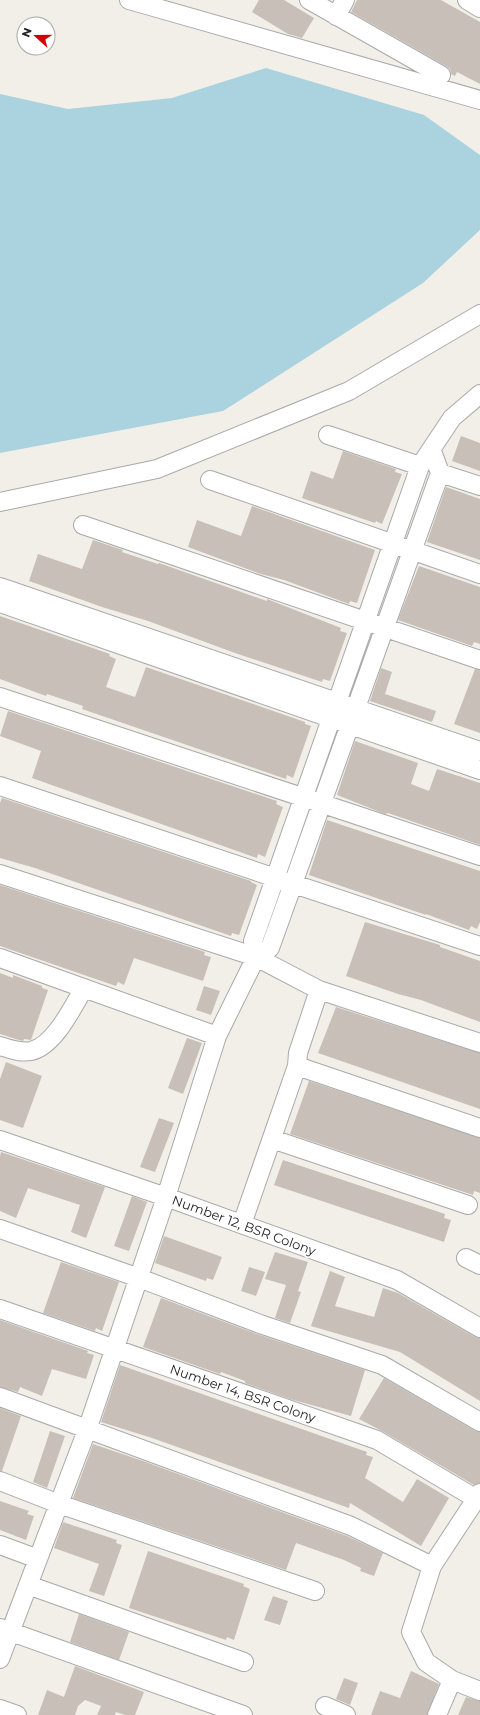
<svg xmlns="http://www.w3.org/2000/svg" width="480" height="1715" font-family="Montserrat,sans-serif">
  <rect width="100%" height="100%" fill="#f2efe9"/>
  <path fill="#aad3df" d="M266,68l158,47 56,40v75l-57,53 -200,128 -223,42v-359l68,15 104,-11z"/>
  <path fill="#c7bfb8" d="M259,0h25l30,18 -12,20 -14,-4 -36,-22z
    M357,0h84l39,22v62l-23,-12 -2,4 -4,-2 -1,-5 -4,-3 -95,-54z
    M461,436l19,7v28l-28,-10z
    M343,451l53,18 -1,3 7,2 -20,50 -6,-3 -1,2 -73,-25 9,-27 22,8z
    M446,487l34,12v61l-53,-18z
    M252,506l123,44 -18,53 -7,-2 -1,3 -65,-24 -23,-6 -73,-27 9,-27 44,16z
    M93,540l30,10 -1,2 36,12 1,-1 108,38v-2l74,29 -1,3 7,2 -17,48 -7,-2 -1,3 -87,-29 -87,-32 -46,-14 -73,-26 9,-27 44,15z
    M419,566l61,21v57l-6,-2 -2,4 -74,-26z
    M0,616l110,38 -1,2 7,3 -10,28 29,10 11,-30 159,55v2l6,2 -18,52 -6,-3 -1,4 -204,-70 1,-3 -36,-12 -1,2 -46,-17z
    M381,668l11,4 -7,22 51,17 -4,11 -62,-21z
    M475,669l5,1v63l-26,-9z
    M8,711l269,90 -1,3 7,3 -18,50 -7,-3 -1,4 -225,-80 9,-27 -41,-15z
    M355,741l63,22 -7,21 18,7 8,-22 43,14v62l-92,-32 -3,1 -48,-19z
    M2,798l249,83v1l6,3 -18,50 -7,-2 -1,3 -196,-68 -35,-10v-55z
    M327,820l153,51v51l-3,7 -6,-3 -2,4 -43,-16v1l-117,-40z
    M0,885l205,67 -1,3 7,2 -8,24 -69,-23 -10,27 -6,-3 -2,4 -116,-40z
    M365,922l75,23v2l40,14v61l-59,-22 -23,-6 -52,-18z
    M0,973l13,5v-3l29,11v2l6,2 -17,50 -7,-1 -1,2 -4,-1 -19,-6z
    M204,986l16,5 -9,24 -15,-5z
    M336,1007l144,46v56l-162,-56z
    M187,1038l15,5 -19,51 -15,-6z
    M6,1062l36,14 -19,52 -23,-8v-41z
    M309,1081l171,57v55l-6,-2 -1,4 -183,-61z
    M159,1118l15,5 -19,49 -15,-5z
    M1,1152l104,35 -19,51 -15,-6 9,-27 -52,-17 -12,30 -16,-7v-55z
    M283,1160l162,54 -1,4 7,2 -7,22 -170,-57z
    M132,1196l15,6 -18,49 -15,-5z
    M164,1236l58,21 -9,23 -6,-2 -1,3 -51,-18z
    M275,1252l33,10 -10,29 3,1 -11,31 -15,-5 11,-33 -21,-6z
    M61,1262l58,20 -17,49 -6,-3 -1,3 -52,-18z
    M249,1267l16,5 -9,24 -15,-5z
    M330,1271l15,6 -10,29 39,11 9,-29 15,5 77,44 5,1v63l-80,-49 -89,-26z
    M161,1298l96,36 108,36 -14,46 -61,-17 -45,-16v-2l-24,-9 -1,2 -77,-27z
    M0,1320l88,31 -1,2 7,2 -8,24 -34,-10 -10,27 -22,-9 -2,5 -18,-5z
    M120,1365l247,87 -1,3 7,2 -8,21 38,24 14,-23 32,19 -28,48 -71,-43 -1,5 -197,-70 -51,-16z
    M384,1378l91,53 5,1v51l-6,2 -92,-54 -23,-12z
    M0,1408l21,8 -19,55h-2z
    M50,1431l15,5 -18,52 -14,-6z
    M93,1444l50,17 204,75 36,17 -9,23 -14,-5 1,-3 -17,-8 -48,-17 -10,27 -213,-72z
    M0,1501l29,10 -2,3 7,2 -8,24 -26,-10z
    M63,1522l54,18 -1,3 6,2 -18,51 -15,-5 10,-27 -45,-16z
    M148,1551l96,33 -1,2 7,3 -16,51 -7,-3 -1,3 -97,-32z
    M273,1596l15,5 -8,24 -16,-5z
    M79,1614l50,18 -10,28 -49,-18z
    M75,1666l69,26 -9,23h-10l-9,-3 -1,3h-18l4,-9 -16,-6 -7,6 -3,9h-37l9,-25 17,7z
    M411,1671l28,13 -12,31h-56l9,-24 20,7z
    M344,1678l14,5 -8,22 -14,-6z
    M466,1697l14,4v14h-22z"/>
  <g fill="none" stroke-linecap="round" stroke-linejoin="round">
    <defs>
      <path id="minor" d="M129,0l351,100
        M309,0l132,75
        M467,0l13,8
        M336,16l9,-16
        M328,435l92,31
        M440,473l40,13
        M210,480l270,94
        M0,502l157,-33 192,-78 131,-77
        M83,525l397,135
        M0,587l480,164
        M0,603l480,167
        M0,697l480,159
        M0,786l480,160
        M0,874l256,83 63,33 161,53
        M256,957l-3,-16 167,-475 32,-48 28,-24
        M0,958l217,78
        M0,1046c10,3 20,7 31,5 23,-5 42,-44 53,-63
        M297,1066l183,62
        M272,1139l196,66
        M0,1140l166,57 231,83 83,48
        M242,1224l55,-158 1,-13 21,-63
        M0,1229l139,49 121,46 122,41 98,57
        M466,1258l14,7
        M0,1309l377,131 103,61
        M0,1397l351,129 81,40 48,-73
        M0,1481l59,23 256,87
        M0,1545l38,14
        M432,1566l-21,66 15,30 26,18 -15,35
        M28,1585l216,77
        M0,1628l243,87
        M0,1659l87,-229 79,-233 51,-161 39,-79 14,-9 170,-475 -8,-22
        M452,1680l28,11
        M325,1706l21,9
        M0,1709l17,6"/>
    </defs>
    <use href="#minor" stroke="#a9a9a9" stroke-width="20"/>
    <use href="#minor" stroke="#fff" stroke-width="18"/>
  </g>
  <g text-anchor="middle" stroke-width="4" stroke-linejoin="round" paint-order="stroke">
    <g font-size="13" fill="#222" stroke="#fff">
      <text transform="translate(244 1225) rotate(20)" y="5">Number 12, BSR Colony</text>
      <text transform="translate(243 1393) rotate(19)" y="5">Number 14, BSR Colony</text>
    </g>
  </g>
  <g transform="translate(36 36) rotate(291)"><circle r="19" fill="#ffffff" stroke="#a7a7a7"/>
  <path d="M0-3L7 15L0 10L-7 15Z" fill="#d40000"/>
  <text y="-6" font-size="11" font-weight="bold" text-anchor="middle" fill="#222222">N</text>
  </g>
</svg>
